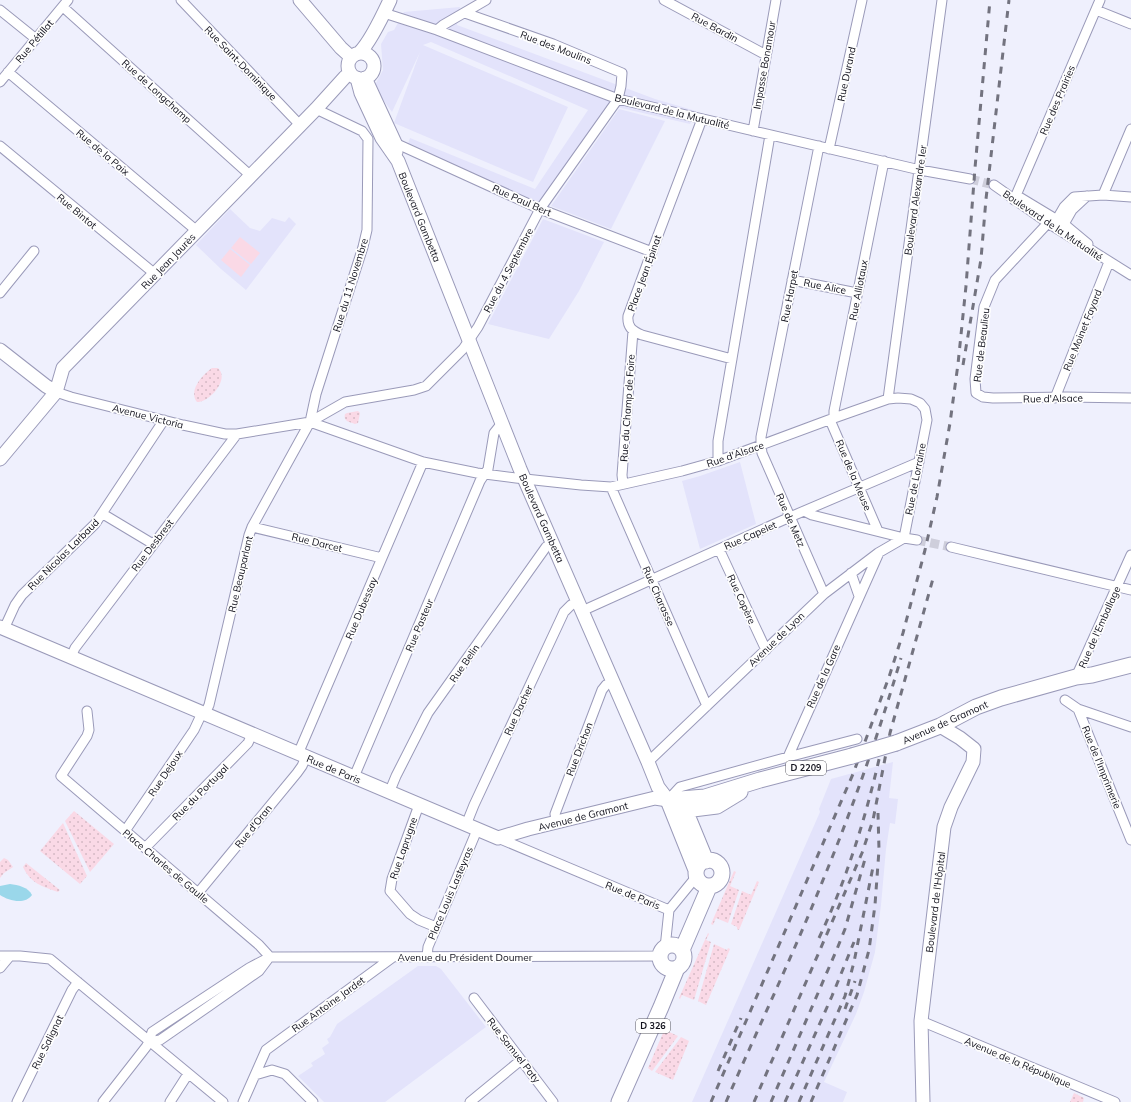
<svg xmlns="http://www.w3.org/2000/svg" width="1131" height="1102" font-family="Mulish,sans-serif">
  <defs>
    <pattern id="green-dots" width="8" height="8" patternUnits="userSpaceOnUse"><rect width="8" height="8" fill="#fad9e6"/><path d="M2 2h.1M6 6h.1" fill="none" stroke="#d5b9c5" stroke-width="1.8" stroke-linecap="round"/></pattern>
  </defs>
  <rect width="100%" height="100%" fill="#eff0fd"/>
  <path fill="#e3e3fb" d="M460,7l-3,18 198,74 41,12 -6,13 -73,-17 -71,104 -141,-60 5,-13 125,51 53,-79 -157,-68 -8,3 145,62 -35,75 -139,-59 26,-71 -28,60 -18,-25 9,-17 -2,-26 7,-12 6,-2 10,-18z
    M619,109l46,12 -54,108 -60,-23z
    M230,209l20,19 10,3 12,-13 13,4 4,-5 7,7 -50,66 -25,-21 -25,-24z
    M543,219l61,23 -25,49 -30,48 -61,-15z
    M740,462l16,62 -56,25 -18,-68 18,-5z
    M893,762l-4,36 9,1 -3,25 -5,-1 -4,26 -5,56 -6,47 -11,40 -8,22 -32,68 23,10 -4,10h-151l128,-290 -1,-3 12,-30z
    M418,966h18l5,3 45,58 -101,75h-61l-26,-26 15,-10 -2,-3 14,-9 -3,-6 7,-5 -2,-4 3,-2 7,-13z"/>
  <path fill="url(#green-dots)" d="M212,368h6c12,11 -8,34 -21,34 -9,-11 5,-27 15,-34z
    M358,411l2,2 -2,10 -3,1c-6,-2 -12,-3 -10,-10l2,-1z
    M74,811l40,33 -24,28 -25,-51z
    M63,823l24,53 -7,8 -40,-33z
    M4,858l4,2 5,7 -9,6 -4,5v-16z
    M26,863l34,27 -2,2c-16,-6 -27,-8 -35,-25z
    M734,871l2,1 -6,14 9,4 -11,33 -12,-5 -3,7 -2,-1z
    M757,881l2,1 -20,48 -2,-1v-2l-6,-3 11,-33 9,4z
    M708,933l1,1 -3,6 5,2 -17,58 -12,-5 -2,4 -1,-1z
    M714,944l13,6 1,-2 2,1 -24,56 -8,-4z
    M666,1026l3,1 -2,4 11,5 -26,35 -4,-3z
    M681,1037l8,4 -16,39 -18,-8z
    M1074,1093l10,5 -1,4h-13z"/>
  <path fill="#fad9e6" d="M240,237l20,16 -9,11 -20,-16z
    M230,249l20,16 -9,12 -20,-17z"/>
  <path fill="#9ad7ea" d="M10,884c8,1 18,3 22,11 -7,10 -23,6 -32,0v-9z"/>
  <g fill="none" stroke-linecap="round" stroke-linejoin="round">
    <path stroke="#cecedb" stroke-width="9" stroke-dasharray="9 4.5" stroke-linecap="butt" d="M970,179l24,6
      M917,540l34,7"/>
    <defs>
      <path id="street" d="M181,0l119,125
        M664,0l102,55
        M63,7l188,169
        M0,10l36,29
        M1096,10l35,14
        M384,13l53,17 181,69 302,71 50,9
        M437,30l6,-5 43,-25
        M8,72l189,159
        M0,82l68,-82
        M702,119l-53,140 -21,57c-1,11 4,15 14,19l90,24
        M753,131l23,-131
        M395,143l145,66 112,43
        M0,146l155,128
        M819,146l-58,291v8l1,8 62,141
        M829,149l33,-149
        M994,185l54,38 83,52
        M1016,195l48,29 24,20
        M1103,195l28,-66
        M1014,200l86,-200
        M1057,219l-9,4 -53,57 -11,27 -9,72 1,14 7,4 10,1 74,-1 64,1
        M1057,219l7,-12 10,-10 29,-2 28,2
        M1059,224h5l8,-14 15,-14
        M792,280l65,13
        M0,293l34,-42
        M56,392l15,5 112,28 42,9h12l73,-12 35,-20 69,-12 12,-4 37,-37 15,-22 62,-118 78,-110 3,-13 1,-13 -69,-29 -88,-31
        M1055,398l54,-136
        M888,399l54,-399
        M834,418v-7l50,-250
        M830,420l48,111
        M310,422l113,40 54,11 39,5 65,7 30,2 71,-16 36,-10 116,-43 54,-19 10,-1 13,1 9,4 5,6 2,11 -23,118 -92,-23 -8,-4
        M718,461v-20l52,-306
        M623,484l-1,-9 11,-144
        M611,487l96,219
        M103,514l50,30
        M252,527l130,31
        M951,547l180,43
        M719,549l47,101
        M851,573l8,23
        M582,611l208,-94 129,-55
        M4,629l11,-24 7,-10 73,-71 69,-104
        M71,657l4,-9 162,-214
        M1076,677l55,-122
        M1065,700l13,9 53,131
        M1078,709l53,18
        M87,711l2,19 -2,6 -26,40 198,169 11,12
        M205,714l4,-9 40,-170 3,-8 58,-105 6,-28 47,-147 4,-17 1,-91 -6,-8 -46,-22
        M298,754l125,-292
        M788,757l90,-202
        M648,762l176,-168 54,-41 26,-15 13,2
        M354,777l126,-296 8,-12 6,-36 8,-10
        M389,793l7,-17 32,-63 118,-166 7,-4
        M668,800l12,-13 108,-30 69,-18
        M419,805l-27,74 -2,12 20,23 9,6 17,7
        M557,823l-2,-9 47,-124 4,-5 8,-3
        M466,825l8,-20 90,-193 7,-7 8,-3
        M125,831l69,-101 8,-17
        M498,838l171,72
        M145,848l103,-105 4,-9
        M198,893l99,-120 5,-7 4,-9
        M665,948l4,-38 27,-33
        M0,956h20l30,3 173,143
        M427,957l1,-10 49,-117
        M0,968l10,-12
        M474,998l79,104
        M921,1021l194,81
        M149,1042l11,-2 49,-34 50,-35 9,-12
        M255,1075l17,-5 13,4 28,28
        M17,1102l55,-112 6,-8
        M103,1102l43,-55 3,-5 3,-10 97,-64 21,-11 391,-1
        M170,1102l18,-28
        M243,1102l23,-52 127,-93
        M470,1102l51,-42"/>
      <path id="secondary" d="M300,0l41,48 10,9
        M360,52c11,-11 23,-37 30,-52
        M348 66a13 13 0 1 1 26 0a13 13 0 1 1-26 0Z
        M357,78l4,15 21,45 16,23 122,308 128,293 10,25 10,13
        M365,78l30,65 1,9
        M0,350l46,36 10,6
        M0,459l56,-67 7,-24 253,-259 29,-32 5,-4
        M0,627l498,211 30,-9 127,-31 13,2
        M923,1102l-2,-81 23,-194 7,-20 22,-45 1,-13 -14,-11 -20,-12"/>
      <path id="primary" d="M896,743l44,-17 36,-19 25,-9 75,-21 16,-2 39,-10
        M668,800l37,-3 55,-17 92,-24
        M668,800l28,70
        M685,810l32,-4 23,-14
        M685,810l21,51
        M696 873a13 13 0 1 1 26 0a13 13 0 1 1-26 0Z
        M660 957a12 12 0 1 1 24 0a12 12 0 1 1-24 0Z
        M682,950l27,-63
        M619,1102l42,-95 16,-39"/>
    </defs>
    <use href="#street" stroke="#9a9ab9" stroke-width="11"/>
    <use href="#secondary" stroke="#9a9ab9" stroke-width="15"/>
    <use href="#primary" stroke="#9a9ab9" stroke-width="17"/>
    <use href="#street" stroke="#fff" stroke-width="9"/>
    <use href="#secondary" stroke="#fff" stroke-width="13"/>
    <use href="#primary" stroke="#fff" stroke-width="15"/>
    <path stroke="#73737f" stroke-width="3" stroke-dasharray="7 7" stroke-linecap="butt" d="M963,365l18,-106 5,-60 23,-199
      M819,938c10,-21 19,-43 27,-65 14,-39 25,-78 34,-118
      M845,1009l10,-28
      M718,1071l23,-53
      M711,1102l142,-328 36,-97 14,-44 22,-83 12,-53 13,-74 8,-59 8,-78 9,-118 15,-168
      M726,1102c32,-74 67,-147 97,-222 30,-73 56,-147 78,-222
      M754,1102l108,-249 11,-33 17,-87 44,-158
      M771,1102l66,-153 8,-20 20,-70
      M785,1102l47,-106 22,-54
      M799,1102l46,-106 9,-34 19,-95
      M811,1102l46,-107 12,-45 6,-45 4,-55 -1,-37"/>
    <defs>
      <path id="primary-bridge" d="M852,756l44,-13"/>
    </defs>
    <use href="#primary-bridge" stroke="#9a9ab9" stroke-width="17" stroke-linecap="butt"/>
    <use href="#primary-bridge" stroke="#fff" stroke-width="15"/>
  </g>
  <g text-anchor="middle" stroke-width="3.5" stroke-linejoin="round" paint-order="stroke">
    <g fill="#fefefe" stroke="#57575f" stroke-width="1">
      <rect x="786" y="761" width="40" height="14" rx="3"/>
      <rect x="636" y="1019" width="34" height="14" rx="3"/>
    </g>
    <g font-size="9" font-weight="bold" fill="#10101b">
      <text x="806" y="771">D 2209</text>
      <text x="653" y="1029">D 326</text>
    </g>
    <g font-size="10" fill="#10101b" stroke="#fefefe">
      <text transform="translate(715 27) rotate(28)" y="4">Rue Bardin</text>
      <text transform="translate(34 41) rotate(-50)" y="4">Rue Pétillat</text>
      <text transform="translate(556 47) rotate(21)" y="4">Rue des Moulins</text>
      <text transform="translate(241 63) rotate(46)" y="4">Rue Saint-Dominique</text>
      <text transform="translate(764 65) rotate(-80)" y="4">Impasse Bonamour</text>
      <text transform="translate(846 74) rotate(-78)" y="4">Rue Durand</text>
      <text transform="translate(157 91) rotate(42)" y="4">Rue de Longchamp</text>
      <text transform="translate(1057 100) rotate(-67)" y="4">Rue des Prairies</text>
      <text transform="translate(672 111) rotate(14)" y="4">Boulevard de la Mutualité</text>
      <text transform="translate(103 152) rotate(40)" y="4">Rue de la Paix</text>
      <text transform="translate(522 200) rotate(24)" y="4">Rue Paul Bert</text>
      <text transform="translate(915 200) rotate(-82)" y="4">Boulevard Alexandre Ier</text>
      <text transform="translate(77 211) rotate(40)" y="4">Rue Bintot</text>
      <text transform="translate(420 217) rotate(68)" y="4">Boulevard Gambetta</text>
      <text transform="translate(1053 225) rotate(34)" y="4">Boulevard de la Mutualité</text>
      <text transform="translate(168 261) rotate(-46)" y="4">Rue Jean Jaurès</text>
      <text transform="translate(508 270) rotate(-62)" y="4">Rue du 4 Septembre</text>
      <text transform="translate(644 273) rotate(-70)" y="4">Place Jean Épinat</text>
      <text transform="translate(350 285) rotate(-73)" y="4">Rue du 11 Novembre</text>
      <text transform="translate(825 286) rotate(11)" y="4">Rue Alice</text>
      <text transform="translate(858 290) rotate(-79)" y="4">Rue Alliotaux</text>
      <text transform="translate(789 296) rotate(-79)" y="4">Rue Harpet</text>
      <text transform="translate(1082 330) rotate(-68)" y="4">Rue Moinet Fayard</text>
      <text transform="translate(981 345) rotate(-83)" y="4">Rue de Beaulieu</text>
      <text transform="translate(1053 398) rotate(-1)" y="4">Rue d'Alsace</text>
      <text transform="translate(627 408) rotate(-86)" y="4">Rue du Champ de Foire</text>
      <text transform="translate(148 416) rotate(14)" y="4">Avenue Victoria</text>
      <text transform="translate(735 454) rotate(-19)" y="4">Rue d'Alsace</text>
      <text transform="translate(854 475) rotate(67)" y="4">Rue de la Meuse</text>
      <text transform="translate(915 479) rotate(-79)" y="4">Rue de Lorraine</text>
      <text transform="translate(542 518) rotate(66)" y="4">Boulevard Gambetta</text>
      <text transform="translate(791 520) rotate(66)" y="4">Rue de Metz</text>
      <text transform="translate(750 535) rotate(-24)" y="4">Rue Capelet</text>
      <text transform="translate(317 542) rotate(14)" y="4">Rue Darcet</text>
      <text transform="translate(152 545) rotate(-53)" y="4">Rue Desbrest</text>
      <text transform="translate(63 554) rotate(-45)" y="4">Rue Nicolas Larbaud</text>
      <text transform="translate(240 574) rotate(-77)" y="4">Rue Beauparlant</text>
      <text transform="translate(659 596) rotate(66)" y="4">Rue Charasse</text>
      <text transform="translate(742 599) rotate(65)" y="4">Rue Copère</text>
      <text transform="translate(361 608) rotate(-67)" y="4">Rue Dubessay</text>
      <text transform="translate(419 625) rotate(-67)" y="4">Rue Pasteur</text>
      <text transform="translate(1099 627) rotate(-66)" y="4">Rue de l'Emballage</text>
      <text transform="translate(776 639) rotate(-44)" y="4">Avenue de Lyon</text>
      <text transform="translate(464 663) rotate(-55)" y="4">Rue Belin</text>
      <text transform="translate(823 676) rotate(-66)" y="4">Rue de la Gare</text>
      <text transform="translate(518 710) rotate(-65)" y="4">Rue Dacher</text>
      <text transform="translate(945 722) rotate(-24)" y="4">Avenue de Gramont</text>
      <text transform="translate(579 749) rotate(-69)" y="4">Rue Drichon</text>
      <text transform="translate(1102 767) rotate(68)" y="4">Rue de l'Imprimerie</text>
      <text transform="translate(334 769) rotate(23)" y="4">Rue de Paris</text>
      <text transform="translate(165 773) rotate(-56)" y="4">Rue Dejoux</text>
      <text transform="translate(200 792) rotate(-45)" y="4">Rue du Portugal</text>
      <text transform="translate(583 816) rotate(-14)" y="4">Avenue de Gramont</text>
      <text transform="translate(253 826) rotate(-51)" y="4">Rue d'Oran</text>
      <text transform="translate(403 848) rotate(-71)" y="4">Rue Laprugne</text>
      <text transform="translate(166 866) rotate(40)" y="4">Place Charles de Gaulle</text>
      <text transform="translate(450 893) rotate(-67)" y="4">Place Louis Lasteyras</text>
      <text transform="translate(633 895) rotate(22)" y="4">Rue de Paris</text>
      <text transform="translate(935 902) rotate(-83)" y="4">Boulevard de l'Hôpital</text>
      <text x="465" y="961">Avenue du Président Doumer</text>
      <text transform="translate(328 1004) rotate(-36)" y="4">Rue Antoine Jardet</text>
      <text transform="translate(47 1042) rotate(-64)" y="4">Rue Salignat</text>
      <text transform="translate(514 1050) rotate(52)" y="4">Rue Samuel Paty</text>
      <text transform="translate(1018 1062) rotate(23)" y="4">Avenue de la République</text>
    </g>
  </g>
</svg>
